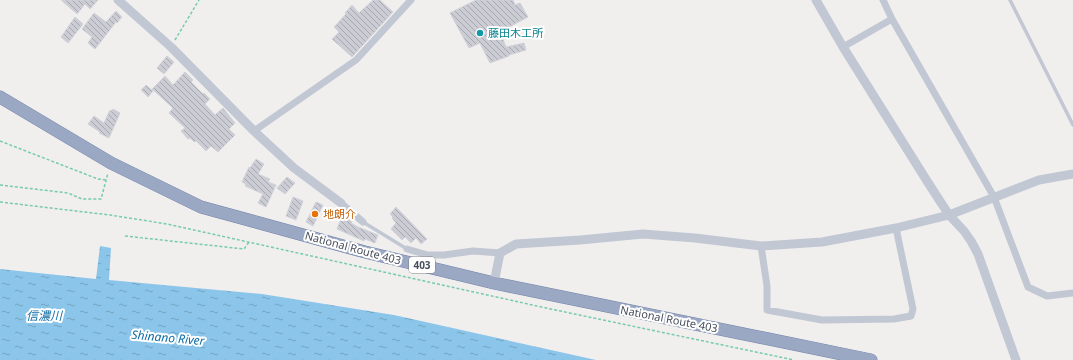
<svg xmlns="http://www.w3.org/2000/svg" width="1073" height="360" font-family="'Noto Sans','Noto Sans JP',sans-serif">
  <defs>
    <pattern id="water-ripples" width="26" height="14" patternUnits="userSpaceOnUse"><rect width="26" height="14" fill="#8bc6ea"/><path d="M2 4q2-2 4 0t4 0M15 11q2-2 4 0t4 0" fill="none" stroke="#73a3c1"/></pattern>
    <pattern id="building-back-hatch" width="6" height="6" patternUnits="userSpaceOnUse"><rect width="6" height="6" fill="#cbccd4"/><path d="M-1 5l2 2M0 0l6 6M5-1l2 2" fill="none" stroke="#a7a8af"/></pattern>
  </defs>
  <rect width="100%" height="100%" fill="#f1efee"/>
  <path fill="url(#water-ripples)" d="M100,246l11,2 -2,32 153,14 132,21 202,45h-596v-91l96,10z"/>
  <path fill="url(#building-back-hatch)" stroke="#d2d3da" d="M61,0h37l-8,9 -5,-5 -8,10z
    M373,0h7l13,12 -41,45 -20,-18 7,-7 -5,-5 12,-13 -1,-1 7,-8 7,8z
    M476,0h37l2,5 5,-2 8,14 -28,15 6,15 18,-4 2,7 -17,5v1l-19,7 -10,-20 -11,5 -19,-35z
    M116,11l6,6 -5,6 -1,-1 -21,27 -7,-6 4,-6 -10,-8 12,-16 12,9z
    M75,17l8,7 -15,19 -7,-6z
    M167,56l7,6 -10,12 -7,-6z
    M185,72l8,8 -2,2 12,12 1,-1 6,6 -5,5 10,11 8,-7 12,15 -6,6 6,6 -17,17 -7,-6 -5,5 -10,-10 -2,1 -4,-4 -2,1 -7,-8 4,-3 -16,-15 4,-5 -21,-19 13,-13 8,9z
    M146,85l7,6 -5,6 -7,-7z
    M113,109l7,4 -11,25 -10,-5 1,-1 -12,-8 6,-8 10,7 6,-13 2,1z
    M256,159l8,5 -6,10 12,5 -2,3 8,3 -10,22 -8,-4 5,-9 -18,-8 1,-2 -4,-2 7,-15 1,1z
    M287,177l8,6 -10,11 -8,-6z
    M293,197l10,4 -7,19 -10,-4z
    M316,202l7,3 -10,21 -7,-4z
    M396,207l31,32 -6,5 -5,-6 -5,5 -6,-6 -3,3 -11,-11 5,-6 -4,-5 1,-1 -3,-3z
    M342,216l10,5 -1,2 7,4 20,8 -3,8 -10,-4 -1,2 -27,-12z"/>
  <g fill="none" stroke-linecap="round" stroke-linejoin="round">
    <defs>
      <path id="trunk" d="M0,97l111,66 90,44 164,45 129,31 377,77"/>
    </defs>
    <use href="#trunk" stroke="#7283a8" stroke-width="13"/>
    <path stroke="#76cbaf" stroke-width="1.5" stroke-dasharray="3 2" stroke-linecap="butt" d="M175,40l24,-40
      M0,141l98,38 8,1
      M0,185l68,8 14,6h19l7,-26
      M0,202l110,13 57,9 379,84 248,52
      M125,236l119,13 5,-7"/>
    <path stroke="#c2c8d3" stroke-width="3.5" d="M1010,0l63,125
      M363,222l44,27"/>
    <path stroke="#c2c8d3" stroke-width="7" d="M883,0l9,19 102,178 34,90 19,9 26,-3
      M843,47l49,-28
      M254,131l102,-71 55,-60
      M341,203l22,19
      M761,246l6,40v24l55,10 72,-1 17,-3 2,-7 -17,-81
      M407,249l21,6h16l29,-4 27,2"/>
    <path stroke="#c2c8d3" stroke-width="9" d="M118,0l53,47 83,84 40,37 47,35
      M816,0l27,47 84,134 22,34 15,16 7,10 7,13 38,106
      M494,283l6,-30 16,-9 64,-4 63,-6 52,4 66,8 61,-4 74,-14 53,-13 90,-35 34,-6"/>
    <use href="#trunk" stroke="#9aa8c4" stroke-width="12"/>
  </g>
  <circle fill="#0f9aa8" stroke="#fff" stroke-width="1.5" cx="480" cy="33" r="4"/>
  <circle fill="#e8710a" stroke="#fff" stroke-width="1.5" cx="315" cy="214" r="4"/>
  <g text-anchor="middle" stroke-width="4" stroke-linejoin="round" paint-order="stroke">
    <rect fill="#fff" stroke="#7e838c" stroke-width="1" x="409" y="257" width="26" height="16" rx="3"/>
    <g font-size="10" font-weight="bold" fill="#474e5b">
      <text x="422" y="269">403</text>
    </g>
    <g font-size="11" fill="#0d838f" stroke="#fff" text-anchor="start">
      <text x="488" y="37">藤田木工所</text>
    </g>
    <g font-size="11" fill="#c56008" stroke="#fff" text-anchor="start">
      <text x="323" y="218">地朗介</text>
    </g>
    <g font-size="11" fill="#474e5b" stroke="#fff">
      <text transform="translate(353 248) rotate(15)" y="4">National Route 403</text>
      <text transform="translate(669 319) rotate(11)" y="4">National Route 403</text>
    </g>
    <g font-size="12" font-style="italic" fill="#0f6da6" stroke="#fff">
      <text x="44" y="320">信濃川</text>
      <text transform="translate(168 338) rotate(5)" y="4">Shinano River</text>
    </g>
  </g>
</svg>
